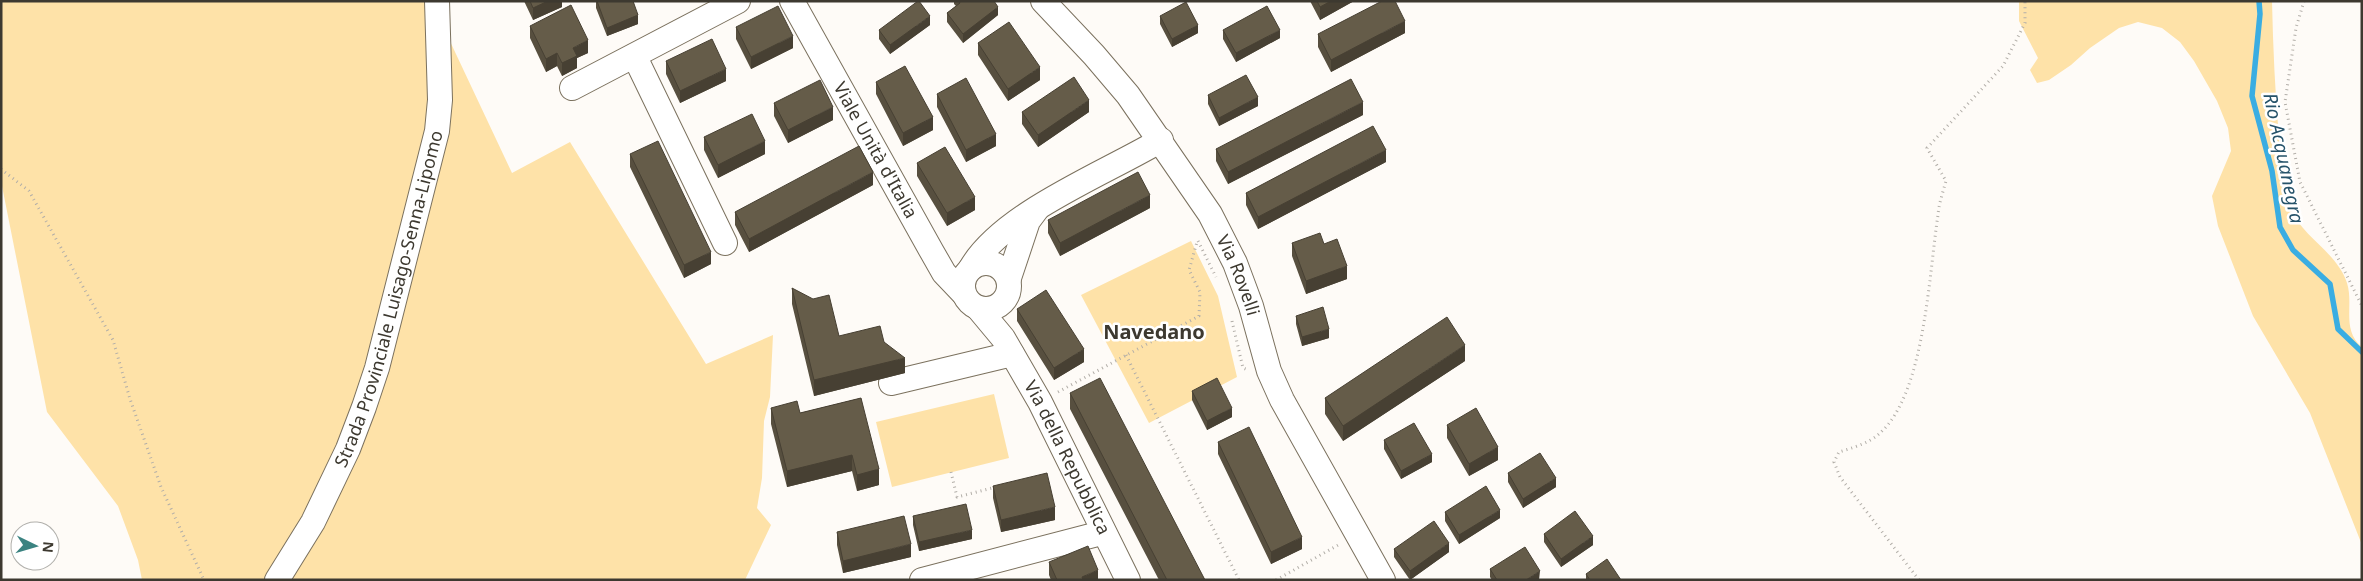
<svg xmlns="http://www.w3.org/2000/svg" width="2363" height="581" font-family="'Noto Sans',sans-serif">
  <rect width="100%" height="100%" fill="#fefbf7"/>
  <path fill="#fee2a8" d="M1,1h430l81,172 58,-31 136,222 67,-29 -3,62 -6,24 -2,57 -5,30 14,17 -26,55h-603l-4,-20 -20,-54 -71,-94 -46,-231z
    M2019,1h253c1,46 3,91 7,137 2,22 2,49 11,70 13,30 47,44 57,75 7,22 -6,47 15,64v198l-52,-132 -57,-97 -35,-90 -6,-30 19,-45 -3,-23 -11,-27 -23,-40 -14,-19 -18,-14 -24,-6 -19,6 -29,20 -19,17 -22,15 -12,3 -7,-13 8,-12 -19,-37z
    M1191,241l27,55 19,81 -88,46 -68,-128z
    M994,394l15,64 -117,29 -16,-65z"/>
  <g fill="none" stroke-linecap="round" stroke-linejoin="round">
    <path stroke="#3aade2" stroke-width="5.5" d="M2259,1l1,13 -8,82 20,75 8,56 13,23 37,34 8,45 24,23"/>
    <defs>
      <g id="minor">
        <path id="s1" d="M792,1l140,251 12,21 20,21"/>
        <path id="s2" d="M1043,1l51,54 34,40 82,119 25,49 16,43 18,65 13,29 101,180"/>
        <path d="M635,57l90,186"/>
        <path d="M572,88l166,-87"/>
        <circle cx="986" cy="286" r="23"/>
        <path d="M971,268c32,-55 135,-95 190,-128"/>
        <path d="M1009,278l19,-57 9,-12"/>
        <path id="s3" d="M978,308l25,30 37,64 88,178"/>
        <path d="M891,383l121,-29"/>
        <path id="s4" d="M277,580l36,-58 35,-73 16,-42 13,-39 60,-237 3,-31 -3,-99"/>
        <path d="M922,580l172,-45 8,-5"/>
      </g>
    </defs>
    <use href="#minor" stroke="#7b715e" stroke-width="26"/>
    <path stroke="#b2aea8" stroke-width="3" stroke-dasharray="1 4" stroke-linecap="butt" d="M2304,1l-8,27 -11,74 15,80 62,124
      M1,169l28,22 84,149 17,59 31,88 43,93
      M1198,241l18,36
      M1232,321l11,47 5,2
      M1126,355l113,225
      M1058,392l141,-76 1,-24 -11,-22 8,-28
      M951,472l6,25 39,-10
      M1276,580l64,-36
      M1919,580l-79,-103 -6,-15 5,-10c13,-4 31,-9 41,-19 45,-40 49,-160 58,-218 1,-12 5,-23 8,-34l-19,-33 76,-82 22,-43v-22"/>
    <use href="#minor" stroke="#fff" stroke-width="24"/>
  </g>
  <path fill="#574f3f" d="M524,1h38v6l-29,13z
    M596,1h37l5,23 -31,12 -11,-28z
    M954,1h40l4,14 -35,28 -16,-21v-9l9,-7 -2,-2z
    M1310,1h44l-34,19z
    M1160,16l38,17 -26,14 -12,-23z
    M930,25l-40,29 -11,-15v-9z
    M530,26l58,27 -11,5v10l-15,8 -5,-10 -11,6 -16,-34z
    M736,27l57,21 -42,21 -15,-30z
    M1223,30l57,8 -44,24 -13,-23z
    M1405,33l-74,39 -13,-25v-13z
    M978,43l62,37 -32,21 -30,-46z
    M666,61l60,20 -46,22 -14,-29z
    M876,82l57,48 -30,16 -27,-52z
    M937,94l59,52 -30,16 -29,-55z
    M1208,95l50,11 -39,20 -11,-22z
    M774,103l59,17 -45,23 -14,-27z
    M1022,112h67l-51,35 -16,-23z
    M1363,115l-135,69 -12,-23v-12z
    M704,137l61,17 -47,24 -14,-28z
    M630,154l81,110 -27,14 -54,-111z
    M1386,162l-128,67 -12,-24v-12z
    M917,163l58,47 -28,16 -30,-50z
    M873,185l-124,67 -14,-27v-13z
    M1150,208l-90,48 -12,-23v-13z
    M1292,243l32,1 23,35 -41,15 -14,-38z
    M792,288l47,48 45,6 21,31 -91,23 -22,-92z
    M1017,309l67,53 -30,18 -37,-59z
    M1296,316l33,22 -27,8 -6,-22z
    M1465,361l-122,80 -18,-27v-16z
    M1192,391l40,26 -25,13 -15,-30z
    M1070,393l135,187h-46l-89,-171z
    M861,398l18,87 -22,6 -5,-20 -65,16 -16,-63v-16l29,5z
    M1447,425l51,35 -29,16 -22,-38z
    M1384,440l48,22 -31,17 -17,-30z
    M1218,442l84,107 -31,15 -53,-110z
    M1508,473l48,14 -33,21 -15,-26z
    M993,486l62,34 -54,12 -8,-34z
    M1445,512l55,6 -41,26 -14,-23z
    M913,516l59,23 -53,12 -6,-26z
    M837,532l74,25 -68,16 -6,-28z
    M1544,534l49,11 -32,22 -17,-25z
    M1394,549l55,3 -39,28 -16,-23z
    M1049,562l49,18h-47l-2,-5z
    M1490,569l50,11h-48l-2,-3z
    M1586,574l35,6h-35z"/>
  <path fill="#474033" d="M548,1h14v6l-29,13v-12z
    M1331,1h23l-34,19v-13z
    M998,7v8l-35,28v-9z
    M638,15v9l-31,12v-8z
    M930,16v9l-40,29v-9z
    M1405,21v12l-74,39v-12z
    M1198,25v8l-26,14v-8z
    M1280,30v8l-44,24v-9z
    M793,36v12l-42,21v-12z
    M588,40v13l-11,5v10l-15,8v-13l11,-15z
    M557,53v13l-11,6v-13z
    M1040,67v13l-32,21v-12z
    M726,69v12l-46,22v-12z
    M1258,97v9l-39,20v-8z
    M1089,100v12l-51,35v-12z
    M1363,102v13l-135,69v-12z
    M833,107v13l-45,23v-13z
    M933,117v13l-30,16v-13z
    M996,134v12l-30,16v-12z
    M765,141v13l-47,24v-13z
    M1386,150v12l-128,67v-12z
    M873,172v13l-124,67v-13z
    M1150,195v13l-90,48v-13z
    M975,197v13l-28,16v-13z
    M711,252v12l-27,14v-13z
    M1347,266v13l-41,15v-13z
    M1329,329v9l-27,8v-9z
    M1465,345v16l-122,80v-15z
    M1084,349v13l-30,18v-12z
    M905,358v15l-91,23v-16z
    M1232,408v9l-25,13v-9z
    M1498,447v13l-29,16v-12z
    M1432,454v8l-31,17v-8z
    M852,455v16l-65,16v-16z
    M879,469v16l-22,6v-16z
    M1556,478v9l-33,21v-9z
    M1055,507v13l-54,12v-12z
    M1500,510v8l-41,26v-9z
    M972,530v9l-53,12v-9z
    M1593,536v9l-32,22v-8z
    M1302,537v12l-31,15v-12z
    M1449,543v9l-39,28v-9z
    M911,544v13l-68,16v-12z
    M1098,570v10h-16v-3z
    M1540,571l-1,9h-13z"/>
  <path fill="#655c49" stroke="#474033" d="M530,1h18l-15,7z
    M597,1h36l5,14 -31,13z
    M918,1h1l11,15 -40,29 -11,-15z
    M959,1h35l4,6 -35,27 -16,-21 13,-10z
    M1317,1h14l-11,6z
    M1382,1h13l10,20 -74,39 -13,-26z
    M1186,2l12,23 -26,14 -12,-23z
    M571,5l17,35 -15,8 4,8 -15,7 -5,-10 -11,6 -16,-33z
    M778,6l15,30 -42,21 -15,-30z
    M1267,6l13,24 -44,23 -13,-23z
    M1009,22l31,45 -32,22 -30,-46z
    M712,39l14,30 -46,22 -14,-30z
    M905,66l28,51 -30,16 -27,-51z
    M1246,75l12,22 -39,21 -11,-23z
    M1074,77l15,23 -51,35 -16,-23z
    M966,78l30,56 -30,16 -29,-56z
    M1351,79l12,23 -135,70 -12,-23z
    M820,80l13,27 -45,23 -14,-27z
    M752,114l13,27 -47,24 -14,-28z
    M1373,126l13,24 -128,67 -12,-24z
    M658,141l53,111 -27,13 -54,-111z
    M859,146l14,26 -124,67 -14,-27z
    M945,147l30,50 -28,16 -30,-50z
    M1138,172l12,23 -90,48 -12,-23z
    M1320,233l4,11 13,-5 10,27 -41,15 -14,-38z
    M792,288l21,11 16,-4 10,41 41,-10 4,16 21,16 -91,22z
    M1046,290l38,59 -30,19 -37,-59z
    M1323,307l6,22 -27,8 -6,-21z
    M1447,317l18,28 -122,81 -18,-28z
    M1100,378l105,202h-38l-97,-187z
    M1217,378l15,30 -25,13 -15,-30z
    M861,398l18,71 -22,6 -5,-20 -65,16 -16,-63 26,-7 3,12z
    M1476,408l22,39 -29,17 -22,-39z
    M1414,423l18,31 -31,17 -17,-31z
    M1249,427l53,110 -31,15 -53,-110z
    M1540,453l16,25 -33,21 -15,-26z
    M1047,473l8,34 -54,13 -8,-34z
    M1486,486l14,24 -41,25 -14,-23z
    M966,504l6,26 -53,12 -6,-26z
    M1575,511l18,25 -32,23 -17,-25z
    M904,516l7,28 -68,17 -6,-29z
    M1434,521l15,22 -39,28 -16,-22z
    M1088,546l10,24 -16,7 1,3h-26l-8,-18z
    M1525,547l15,24 -14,9h-29l-7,-11z
    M1607,559l14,21h-31l-4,-6z"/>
  <g text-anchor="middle" stroke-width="5" stroke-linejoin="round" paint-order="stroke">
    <g font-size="18" fill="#3d3930" stroke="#fff">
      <text dy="6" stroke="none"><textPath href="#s1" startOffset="171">Viale Unità d'Italia</textPath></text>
      <text dy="6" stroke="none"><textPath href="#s2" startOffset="339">Via Rovelli</textPath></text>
      <text dy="6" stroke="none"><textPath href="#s4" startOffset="305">Strada Provinciale Luisago-Senna-Lipomo</textPath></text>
      <text dy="6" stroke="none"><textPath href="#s3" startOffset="175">Via della Repubblica</textPath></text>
    </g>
    <g font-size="19" font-style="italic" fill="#26536a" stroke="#fff">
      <text transform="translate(2284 158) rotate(78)" y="7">Rio Acquanegra</text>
    </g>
    <g font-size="20" font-weight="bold" fill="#3d3930" stroke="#fff">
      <text x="1154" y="339">Navedano</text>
    </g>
  </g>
  <rect width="2363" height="581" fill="none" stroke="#3d3930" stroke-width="5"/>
  <g transform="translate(35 546) rotate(95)"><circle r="24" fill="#ffffff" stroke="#b1b0ac"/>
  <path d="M0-4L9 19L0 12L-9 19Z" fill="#3b8381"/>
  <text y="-8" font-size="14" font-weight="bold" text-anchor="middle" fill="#3d3930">N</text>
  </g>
</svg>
